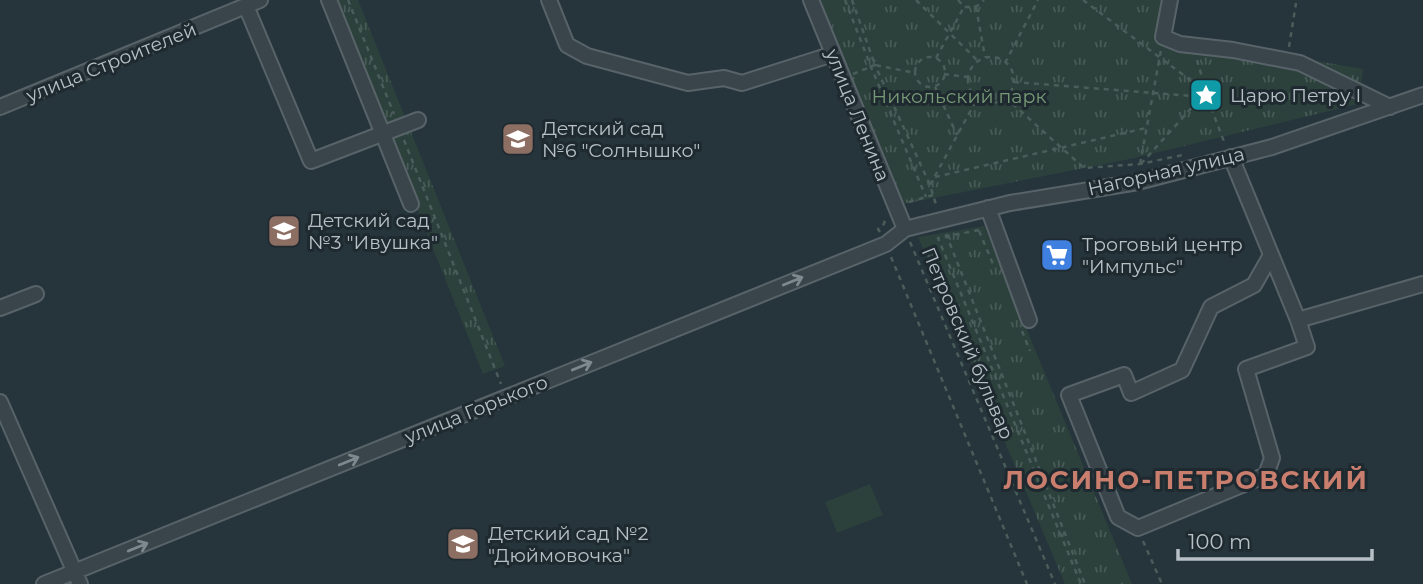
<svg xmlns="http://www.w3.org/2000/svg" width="1423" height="584" font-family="Montserrat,sans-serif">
  <defs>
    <pattern id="park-tufts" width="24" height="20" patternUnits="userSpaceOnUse" patternTransform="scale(1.75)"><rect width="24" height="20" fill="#2c413c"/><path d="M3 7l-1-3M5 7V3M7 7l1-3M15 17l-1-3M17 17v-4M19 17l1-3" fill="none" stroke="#485b57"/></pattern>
  </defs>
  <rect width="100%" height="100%" fill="#26343b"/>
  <path fill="url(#park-tufts)" d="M334,0h24l147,366 -22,8z
    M816,0h360l-6,36 193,33 -5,35 -228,55 -227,45z
    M984,226l148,358h-67l-147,-347z"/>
  <path fill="#2c413c" d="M870,484l13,31 -46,18 -12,-31z"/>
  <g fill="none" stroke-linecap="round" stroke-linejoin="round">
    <defs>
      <path id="minor" d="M329,0l82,204
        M549,0l18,45 20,11 101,27 36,-5 18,5 91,-29
        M811,0l94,229
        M1170,0l-7,37 17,7 53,6 67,13 90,44
        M246,6l65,155 107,-41
        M0,107l260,-107
        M1231,157l67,163 125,-36
        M988,208l41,112
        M1271,255l-17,30 -43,22 -29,63 -51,23 -7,-18 -55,20 49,122 20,11 128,-53 6,-17 -26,-89 61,-22 -9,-27
        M0,308l36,-14
        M0,402l80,182
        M44,584l842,-340 19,-15 105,-26 128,-21 134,-35 151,-52"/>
    </defs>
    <use href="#minor" stroke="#586369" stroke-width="18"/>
    <path stroke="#4a5d5a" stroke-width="2.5" stroke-dasharray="5 5" stroke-linecap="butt" d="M348,0l46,114
      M845,0l26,67 55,130
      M852,0l23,65 40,8
      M916,0l62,61
      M958,0l6,7h12l8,-7
      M1083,0l115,86
      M976,7l9,50
      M1289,47l7,-44
      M915 72a15 15 0 1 1 30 0a15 15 0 1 1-30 0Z
      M968 80a23 23 0 1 1 46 0a23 23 0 1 1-46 0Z
      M936,58l28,-51
      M1197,60l7,24
      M1005,63l33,-63
      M853,74l22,-9 55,120 7,23
      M944,74l23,3
      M1014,82l178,14
      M1193 97a13 13 0 1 1 26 0a13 13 0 1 1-26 0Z
      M935,87l22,48
      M1005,97l79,71 56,-4 43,-9
      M1211,108l14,36
      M404,140l97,244
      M1140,164l21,-114
      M1141,164l54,-60
      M935,177l211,-49
      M930,185l47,-86
      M909,202l24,-7
      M979,230l-41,8 143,346
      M979,231l14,33
      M880,232l-2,-3 5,-3 3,-8
      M946,234l139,350
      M910,242l145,342
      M891,257l136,327
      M1022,331l8,20
      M1143,541l19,43"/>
    <use href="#minor" stroke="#3a454b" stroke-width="14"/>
  </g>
  <defs><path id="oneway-shaft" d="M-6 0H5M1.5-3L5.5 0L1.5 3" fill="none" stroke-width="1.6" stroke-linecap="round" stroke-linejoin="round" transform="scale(1.75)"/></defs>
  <g stroke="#7e898f">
    <use href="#oneway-shaft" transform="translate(793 281) rotate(-22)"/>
    <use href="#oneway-shaft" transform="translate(582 366) rotate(-22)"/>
    <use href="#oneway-shaft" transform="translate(349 461) rotate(-22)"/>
    <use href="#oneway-shaft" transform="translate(138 547) rotate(-22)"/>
  </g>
  <defs>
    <symbol id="sight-square" viewBox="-11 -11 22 22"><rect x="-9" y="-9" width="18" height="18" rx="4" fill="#0f9aa8" stroke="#1f2a30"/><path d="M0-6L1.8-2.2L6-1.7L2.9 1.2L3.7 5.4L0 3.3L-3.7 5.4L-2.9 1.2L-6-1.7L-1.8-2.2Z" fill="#fff"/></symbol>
    <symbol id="school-square" viewBox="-11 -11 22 22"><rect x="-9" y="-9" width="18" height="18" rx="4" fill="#8d6e63" stroke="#1f2a30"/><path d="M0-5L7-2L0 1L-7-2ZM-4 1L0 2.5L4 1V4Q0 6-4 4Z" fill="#fff"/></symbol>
    <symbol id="supermarket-square" viewBox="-11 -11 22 22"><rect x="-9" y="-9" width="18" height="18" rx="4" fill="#3f7fe0" stroke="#1f2a30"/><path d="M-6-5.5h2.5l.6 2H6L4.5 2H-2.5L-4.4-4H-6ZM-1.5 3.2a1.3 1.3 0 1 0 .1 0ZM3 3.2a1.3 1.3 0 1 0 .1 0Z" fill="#fff"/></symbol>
  </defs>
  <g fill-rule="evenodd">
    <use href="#sight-square" x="1187" y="76" width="38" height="38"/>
    <use href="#school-square" x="499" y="120" width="38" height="38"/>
    <use href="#school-square" x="265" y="212" width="38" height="38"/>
    <use href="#supermarket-square" x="1038" y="236" width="38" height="38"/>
    <use href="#school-square" x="444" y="525" width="38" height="38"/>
  </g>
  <g text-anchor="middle" stroke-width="6" stroke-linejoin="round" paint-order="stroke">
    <g font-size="19" fill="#b6c0c6" stroke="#1f2a30">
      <text transform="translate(111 62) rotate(-22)" y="7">улица Строителей</text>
      <text transform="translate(858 115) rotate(68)" y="7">улица Ленина</text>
      <text transform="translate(1166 171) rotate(-13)" y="7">Нагорная улица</text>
      <text transform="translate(968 343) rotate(67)" y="7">Петровский бульвар</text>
      <text transform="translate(476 409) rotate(-22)" y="7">улица Горького</text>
    </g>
    <g font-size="19" fill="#b6c0c6" stroke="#1f2a30" text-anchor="start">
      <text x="1230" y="102">Царю Петру I</text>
      <text x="542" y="135">Детский сад<tspan x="542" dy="22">№6 "Солнышко"</tspan></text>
      <text x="308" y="227">Детский сад<tspan x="308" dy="22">№3 "Ивушка"</tspan></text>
      <text x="1082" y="251">Троговый центр<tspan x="1082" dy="22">"Импульс"</tspan></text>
      <text x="488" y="540">Детский сад №2<tspan x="488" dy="22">"Дюймовочка"</tspan></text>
    </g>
    <g font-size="19" fill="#779a76" stroke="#1f2a30">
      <text x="959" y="103">Никольский парк</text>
    </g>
    <g font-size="26" font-weight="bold" letter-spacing="2" fill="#c97e6e" stroke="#1f2a30">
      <text x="1186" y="489">ЛОСИНО-ПЕТРОВСКИЙ</text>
    </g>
  </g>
  <path d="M1178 549v10h194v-10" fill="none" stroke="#b6c0c6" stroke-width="3.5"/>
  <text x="1188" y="549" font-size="21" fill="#b6c0c6" stroke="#1f2a30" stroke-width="5" paint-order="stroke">100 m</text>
</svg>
